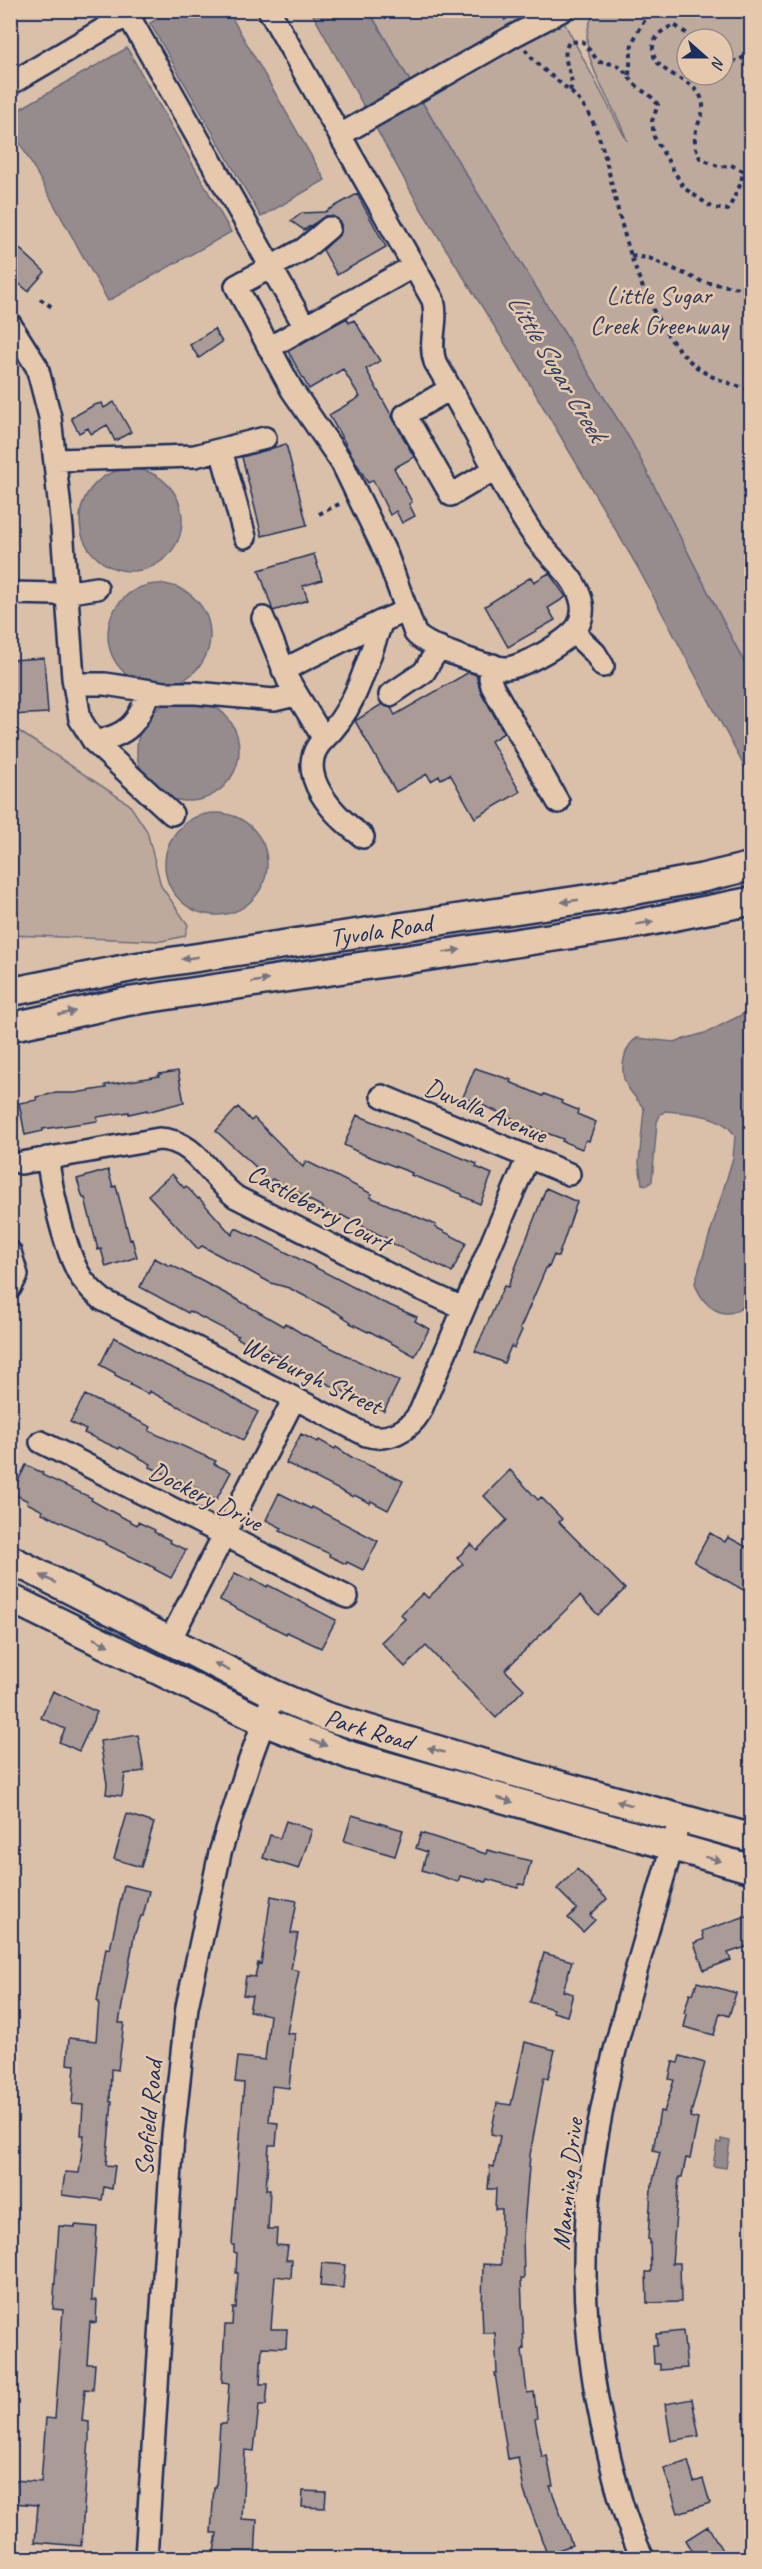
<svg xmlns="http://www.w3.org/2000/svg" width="762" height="2569" font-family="Caveat,sans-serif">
  <rect width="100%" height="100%" fill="#dac0a8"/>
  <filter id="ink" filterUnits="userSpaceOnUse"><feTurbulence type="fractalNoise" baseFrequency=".0167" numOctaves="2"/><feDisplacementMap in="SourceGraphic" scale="12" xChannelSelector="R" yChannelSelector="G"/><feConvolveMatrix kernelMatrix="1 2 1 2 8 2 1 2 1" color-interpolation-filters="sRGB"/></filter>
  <g filter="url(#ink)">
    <path fill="#beaa9d" stroke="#6c6c7e" stroke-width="1.5" fill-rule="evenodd" d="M369,11h189l69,130c-11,-38 -60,-92 -31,-130h155v665l-120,-235 -196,-317zM687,39h36v36h-36z
      M11,726l118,78 18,27 14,55 27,39 -3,11 -23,5 -151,-6z"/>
    <path fill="#968c8e" stroke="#65677b" stroke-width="1.5" d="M173,10l55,1 97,169 -64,37 -111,-194z
      M311,11h58l66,113 196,317 120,235v103l-114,-213 -118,-200 -101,-162z
      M127,48l104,184 -123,69 -97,-174v-13z
      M80 520a51 51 0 1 1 102 0a51 51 0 1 1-102 0Z
      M108 635a51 51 0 1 1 102 0a51 51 0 1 1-102 0Z
      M137 750a51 51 0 1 1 102 0a51 51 0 1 1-102 0Z
      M165 864a51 51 0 1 1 102 0a51 51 0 1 1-102 0Z
      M747,1012h5l-1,285c-18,29 -47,15 -56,-14l38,-125 2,-22c-12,-22 -47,-23 -70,-25l-5,4 -3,7 -5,59 -4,4 -6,-1 -3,-21 5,-54c-5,-8 -12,-15 -17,-23 -8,-14 -4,-39 10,-48l37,4 34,-10z
      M721,2139l9,2 -4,27 -13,-2 4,-24 4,1z"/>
    <path fill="#aa9b96" stroke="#1b2f5e" stroke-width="1.5" d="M357,194l29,53 -49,28 -14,-25 18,-17v-8l-3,-6 -12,-3 -22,14 -13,-9 11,-8 23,-1z
      M10,240l35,32 -17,19 -18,-15z
      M347,318l2,5 5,-3 26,41 -14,8 48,88 -20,11 18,34 -3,2 6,12 -13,7 -6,-12 -6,4 -17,-35 -5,3 -39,-68 31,-18 -17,-28 -34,20 -21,-38z
      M214,329l8,13 -23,16 -9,-13z
      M114,402l17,30 -16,9 -8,-16 -16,9 -3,-6 -9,5 -8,-15 23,-13 8,-2 2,5z
      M286,444l21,81 -45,11 -20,-79z
      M314,554l8,26 -19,6 5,14 -35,11 -14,-41z
      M549,573l17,24 -18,11 7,12 -47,27 -23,-41 46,-29 3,5z
      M44,658l4,55 -38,2v-55z
      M469,672l7,3 5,17 23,41 -13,8 29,51 -45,26 -25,-44 -9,5 -2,-3 -8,5 -4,-7 -31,18 -41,-71 27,-17 9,4 4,7z
      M475,1068l36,12 -1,2 33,14 1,-2 18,7 -1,2 17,7 -1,4 19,8 -7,19 -3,-1 -4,9 -20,-8 1,-2 -52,-19 1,-2 -49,-21z
      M178,1071l6,31 -37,10v-2l-18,4v-2l-32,5 1,4 -55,8v2l-18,4 -6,-32 18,-3 -1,-3 20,-4h19l31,-5 -1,-3 54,-9v-2z
      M238,1107l13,14 3,-3 49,49 3,-6 66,33 -2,3 66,28 -1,2 31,16 -14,29 -65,-31 1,-2 -47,-24 -2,3 -17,-9 1,-2 -16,-8 1,-2 -36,-18 -3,3 -14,-13 1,-2 -40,-36z
      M357,1115l120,49 -1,3 16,7 -12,30 -18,-8v-2l-51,-19 1,-2 -52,-20 -16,-8z
      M108,1170l5,17 3,-1 14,54 2,-1 5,18 -31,10 -5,-18 -3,1 -13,-52h-2l-6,-19z
      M172,1174l12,14 2,-2 12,13 1,-1 33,37 4,-7 16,8 1,-1 129,67 35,15 -2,4 14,8 -14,27 -46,-25 -1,1 -18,-9 1,-1 -15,-10 -47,-24 -18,-5 -69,-37 -4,3 -50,-54z
      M546,1188l31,14 -19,55 -4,-2 -5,12 -2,-1 -27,63 2,1 -8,18 -3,-2 -7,17 -29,-12 29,-65 4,1z
      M154,1258l16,8 1,-1 67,35 45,26 2,-3 16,10 98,48 -15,30 -83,-40 1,-2 -16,-8 1,-1 -30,-16 -2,3 -18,-9 1,-2 -49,-25 -1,2 -48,-26z
      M114,1337l49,27 48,21 47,27 -15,28 -94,-49 -1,3 -18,-9 1,-2 -16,-8v-2l-15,-8z
      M85,1395l66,32 -2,4 67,30 -2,3 17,8 -15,28 -18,-9 1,-2 -49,-22 1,-3 -31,-17 -1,2 -35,-16 2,-3 -16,-8z
      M301,1434l17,8 1,-2 16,9 1,-2 17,11 50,23 -15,29 -17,-9 -1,2 -16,-8 -1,2 -67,-34z
      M26,1465l17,8 -1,2 50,23 -1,2 16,9 30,16 1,-3 17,8 -1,2 16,8 -1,2 17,8 -15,28 -17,-9 1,-1 -50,-24 1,-1 -64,-30 1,-2 -16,-8 1,-2 -16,-8z
      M510,1470l28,30 3,-3 21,22 -3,3 66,67 -27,26 -18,-19 -75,74 19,19 -28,29 -70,-72 -21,21 -24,-25 24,-23 -4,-5 22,-21 5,5 35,-34 -6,-6 14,-14 6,6 30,-30 -23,-24z
      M279,1493l32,16 1,-2 66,34 -15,29 -16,-8 -1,2 -17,-8 1,-2 -50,-23 2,-3 -16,-8z
      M710,1533l15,9 3,-5 24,13v45l-58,-33z
      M235,1573l16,8 1,-3 15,9 1,-2 68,35 -15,28 -34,-16 -1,2 -66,-34z
      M53,1691l44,21 -18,39 -20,-9 6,-13 -24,-11z
      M138,1735l6,36 -19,3 -3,22 -16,-2 1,-10 -7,-43z
      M127,1814l27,9 -13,44 -27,-8z
      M352,1815l51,15 -8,26 -51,-15z
      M286,1821l26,9 -13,39 -36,-11 7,-23 10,3z
      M421,1833l65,21 1,-4 44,11 -7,24 -5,-1 -1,4 -31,-9 -1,3 -26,-6 -2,6 -36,-12 5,-18 -11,-4z
      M577,1869l30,30 -17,16 5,5 -12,12 -15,-14 9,-9 -20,-20z
      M124,1885l25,6 -6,25h-2l-7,20 -15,87h5l-6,47 -7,-1 -1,33h2l-6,63 9,1 -3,23 -8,-2 -2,13 -40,-5 3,-23 14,1 5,-38h-3l2,-30 -11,-1 3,-39 -8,-1 2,-26 27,3 3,-39 -2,-1 9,-53 4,1z
      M271,1896l26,5 -6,32 7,1 -7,35 8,2 -12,62 8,1 -6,54 -17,-2 -3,36 9,1 -2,22h-7l-3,45h4l-2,39h9l-1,16 12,1 -2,14h6l-1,18 -16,-2 -4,53h16l-1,19 -24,-1 -2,37h8l-2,21h-7l-5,46 -9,-1 -3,69 15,1 -2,39h-42l4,-26h-6l3,-46h2l4,-63h6l3,-41 -7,-1 3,-57h7l1,-17h3l2,-35h-2l1,-20 -3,-1v-7h-2l12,-162 -9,-1 3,-25 27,3 5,-45 -21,-4 3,-15 -9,-1 3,-19 9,1 3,-14 3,1z
      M752,1914v31l-24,8 3,7 -27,10 -10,-27 10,-4 -2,-8z
      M544,1953l28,8 -9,30 10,3 -6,22 -14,-4v-3l-23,-7z
      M697,1982l39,11 -7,23 -9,-3 -6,22 -30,-8 3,-13 -3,-1 6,-20 3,1z
      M525,2042l30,8 -7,29 -4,-2 -14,78 -7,82 1,42h-3l3,70 -2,1 5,43 7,-1 3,26 -2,1 7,38 5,-1 6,30h-3l22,59 -25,9 -23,-63 -6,-34 -10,2 -13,-86h2l-2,-40h-12l-1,-26 1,-43 18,1 1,-56h-7l1,-20h-8l2,-23 4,1 6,-31 -9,-2 6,-31 14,2z
      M680,2056l25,7 -15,54 8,2 -8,40 -4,-1 -4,19h-3l-7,86h8l1,39 -34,1 -1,-31h5l-1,-32 -2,-1 3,-50 9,-37 -7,-2 7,-39 4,1 10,-32 -5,-1 4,-17 5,1z
      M75,2225l22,2 -5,69v4h5l-1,23 -6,-1 -3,42h8l-2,26 -8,-1 -3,32 7,1v17l-8,107 -46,-4 3,-37 -26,-2 1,-23 28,2 5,-64 9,1 8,-109 -10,-1 6,-83 16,1z
      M322,2263l23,2 -2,23 -23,-2z
      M683,2331l4,37 -27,2v-6h-6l-1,-19h4l-1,-11z
      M692,2399l7,37 -28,5 -6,-37z
      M688,2461l6,21 9,-3 7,24 -32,10 -14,-44z
      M303,2491l23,1 -1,16 -23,-1z
      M708,2526l16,28 -8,5h-19l-11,-19z"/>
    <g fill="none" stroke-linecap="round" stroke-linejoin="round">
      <defs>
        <path id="minor" d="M269,10l164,290c6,22 -5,41 2,62 23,38 43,78 65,116 12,22 23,44 38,63 16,21 39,36 44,63 1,8 0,15 -4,22 -9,15 -57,43 -74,42 -19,-2 -78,-21 -89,-35l-28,-77 -45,-93 -50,-73 -56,-104 68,-37 25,-21
          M128,15l177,312 109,-61
          M10,84l126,-74
          M340,135l175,-100 48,-25
          M10,324l27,43 13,50 12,111 11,150 7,41 14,23 78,72
          M269,348l36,-21
          M450,389l-45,26 46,80 44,-26
          M221,450l24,87
          M56,460l139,-4 70,-18
          M10,593l47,1 40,-6
          M263,618l25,62 36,59c32,-29 43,-78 58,-118l24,-10
          M573,632l22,21 8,13
          M493,665l-3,13 2,8 66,116
          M283,670l99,-49
          M74,684h31l59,9h32l78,7 21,-5
          M390,695l34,-23 15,-25
          M324,739c-34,32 12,79 39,98
          M94,742c34,-7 44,-18 55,-51
          M382,1096l187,78
          M47,1158c5,33 16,85 31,114 6,12 15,20 25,28l263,135c21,7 43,-4 54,-23l108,-255
          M21,1163l138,-24c37,1 50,38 77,58l158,80 69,31
          M10,1252l7,23 -7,13
          M41,1442l306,155
          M170,1640l124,-241
          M146,2558l27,-423 14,-128 33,-154 29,-91 25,-68
          M643,2558c-18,-35 -27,-73 -36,-112 -17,-70 -25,-144 -21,-216 8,-141 57,-277 94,-412"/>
        <g id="major">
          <path id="s1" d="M10,992l124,-25 465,-70 103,-19 50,-12"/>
          <path d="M10,1027l115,-25 496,-75 131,-26"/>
          <path id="s2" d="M10,1559l264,135 51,22 177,53 250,69"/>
          <path d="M10,1598l254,124 88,34 400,113"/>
        </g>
      </defs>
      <use href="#minor" stroke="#1b2f5e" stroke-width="26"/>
      <use href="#major" stroke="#1b2f5e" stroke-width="32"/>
      <path stroke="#1b2f5e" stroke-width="4" stroke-dasharray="4.5 4.5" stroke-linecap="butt" d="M501,10l5,10
        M737,10h8
        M525,49c18,27 52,39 66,69 14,29 19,61 27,92 13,52 37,128 83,160 15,11 34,14 51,21
        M723,61h15l14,-10
        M629,75l3,-32 18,-33
        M570,91c7,-17 -12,-29 -1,-49l13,-1 17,21c27,2 21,8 38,24 8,8 14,8 21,19l-6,16 2,16 30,51 29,20 15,2 13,-27 2,-12 -12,-6 -11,2 -20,-9c-15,-29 8,-38 2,-58 -8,-25 -51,-24 -49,-53 2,-13 10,-17 21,-22l12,8 5,6
        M631,256l18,2 54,24 49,8
        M40,299l12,8
        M319,514l22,-11"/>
      <use href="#minor" stroke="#e6c9ad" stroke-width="21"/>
      <use href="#major" stroke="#e6c9ad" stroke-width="27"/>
    </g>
    <defs><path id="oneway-solid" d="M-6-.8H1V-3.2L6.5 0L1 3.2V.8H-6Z" transform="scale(1.5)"/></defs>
    <g fill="#767482">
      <use href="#oneway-solid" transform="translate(570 901) rotate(172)"/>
      <use href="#oneway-solid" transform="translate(645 923) rotate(-9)"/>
      <use href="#oneway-solid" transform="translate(452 951) rotate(-9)"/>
      <use href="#oneway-solid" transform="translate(190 958) rotate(171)"/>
      <use href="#oneway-solid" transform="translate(260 981) rotate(-8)"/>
      <use href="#oneway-solid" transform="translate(67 1013) rotate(-13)"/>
      <use href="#oneway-solid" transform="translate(48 1579) rotate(-153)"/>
      <use href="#oneway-solid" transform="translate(101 1642) rotate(26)"/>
      <use href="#oneway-solid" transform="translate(222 1667) rotate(-153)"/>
      <use href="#oneway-solid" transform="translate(319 1743) rotate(21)"/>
      <use href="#oneway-solid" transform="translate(436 1750) rotate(-164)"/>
      <use href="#oneway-solid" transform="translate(505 1800) rotate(16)"/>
      <use href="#oneway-solid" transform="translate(624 1803) rotate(-164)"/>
      <use href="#oneway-solid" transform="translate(713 1859) rotate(15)"/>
    </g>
  </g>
  <g text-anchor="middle" stroke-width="5" stroke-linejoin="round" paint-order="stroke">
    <g font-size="26" fill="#2b3b64" stroke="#e6c9ad">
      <text x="659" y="304">Little Sugar<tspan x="659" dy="30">Creek Greenway</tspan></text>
    </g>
    <g font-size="26" fill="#1b2f5e" stroke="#e6c9ad">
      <text dy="9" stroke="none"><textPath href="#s1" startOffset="376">Tyvola Road</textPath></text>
      <text transform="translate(486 1110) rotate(23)" y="9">Duvalla Avenue</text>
      <text transform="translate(319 1207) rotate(28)" y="9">Castleberry Court</text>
      <text transform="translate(312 1375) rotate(25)" y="9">Werburgh Street</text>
      <text transform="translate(206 1496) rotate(27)" y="9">Dockery Drive</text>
      <text dy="9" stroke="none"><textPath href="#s2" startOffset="398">Park Road</textPath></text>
      <text transform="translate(148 2118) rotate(-85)" y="9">Scofield Road</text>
      <text transform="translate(567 2184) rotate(-84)" y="9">Manning Drive</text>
    </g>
    <g font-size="27" font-style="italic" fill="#2d3d65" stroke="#e6c9ad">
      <text transform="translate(557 367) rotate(59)" y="9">Little Sugar Creek</text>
    </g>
  </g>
  <rect width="762" height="2569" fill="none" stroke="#e6c9ad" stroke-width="36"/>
  <rect x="18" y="18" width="726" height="2533" fill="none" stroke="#1b2f5e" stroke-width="2" filter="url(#ink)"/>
  <g transform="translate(705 57) rotate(111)"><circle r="28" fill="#e6c9ad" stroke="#958b8d" stroke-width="1.5"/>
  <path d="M0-4.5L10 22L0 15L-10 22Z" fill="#1b2f5e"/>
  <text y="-9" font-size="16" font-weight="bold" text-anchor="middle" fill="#1b2f5e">N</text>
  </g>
</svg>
